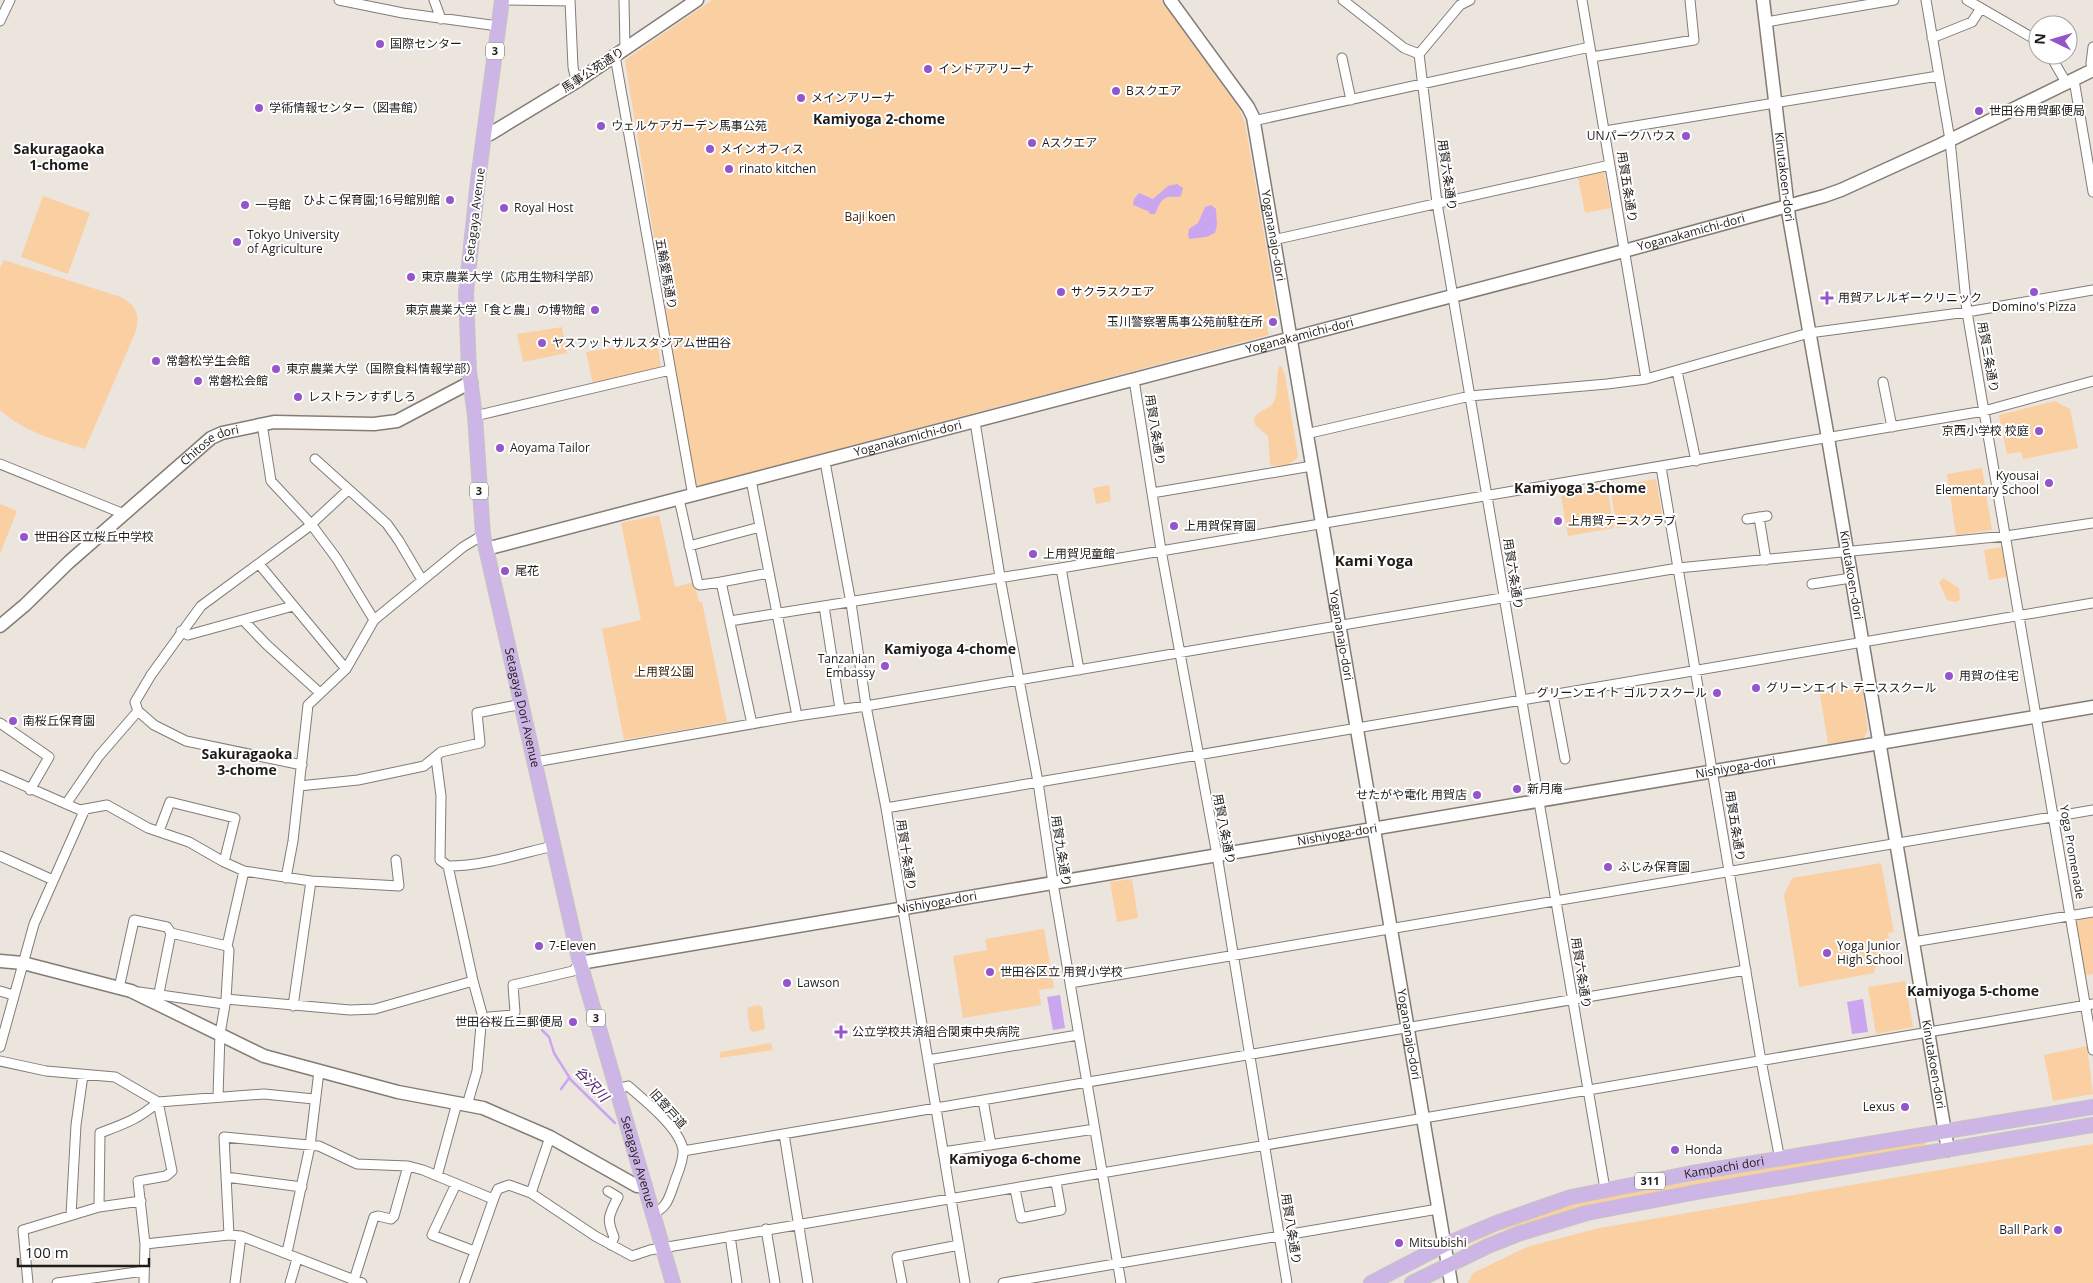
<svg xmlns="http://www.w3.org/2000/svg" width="2093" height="1283" font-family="'Open Sans','Noto Sans JP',sans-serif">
  <rect width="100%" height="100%" fill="#ece5de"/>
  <path fill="#facfa2" d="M712,0h449l78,108 6,15 33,193 -13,3 4,16 -569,151 -6,-3 -69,-423z
    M1604,172l7,36 -26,5 -7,-36z
    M43,196l47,17 -22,61 -47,-17z
    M4,260l117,37c15,9 19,16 15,34l-51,118c-30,-9 -61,-17 -85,-39v-142z
    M562,327l5,26 -44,9 -6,-28z
    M657,341l4,27 -68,16 -7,-32z
    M1279,366h2l4,9 13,82c-9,9 -16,10 -28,8l-2,-29 -13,-11 -1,-7c6,-9 14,-8 19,-15 5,-6 3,-27 6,-37z
    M2055,401l15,8 8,39 -55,11 -2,-7 -14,2 -8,-39z
    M1982,468l10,62 -36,5 -9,-61z
    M1656,479l7,40 -46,9 -7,-41z
    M1109,485l2,16 -15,3 -3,-16z
    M1607,487l7,41 -46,8 -7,-40z
    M0,504l17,7 -17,43z
    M659,515l16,72 19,-5 5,20h3l25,120 -103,18 -22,-111 39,-9 -20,-97z
    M2002,547l5,30 -18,3 -5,-30z
    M1943,578l16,10 1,12 -4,2 -9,-2 -8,-18z
    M1862,688l6,42 -5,9 -35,5 -8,-50z
    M1881,863l13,69 -6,1 3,18 -10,2 2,9 -8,6 -1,5 -75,14 -15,-92 8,-17z
    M1132,879l6,39 -21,4 -7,-40z
    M2093,917v57l-10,2 -9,-56z
    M1044,929l10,59 -15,2 2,15 -78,13 -10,-62 34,-6 -2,-11z
    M1905,981l8,46 -37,7 -8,-47z
    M758,1005l4,2 3,22 -11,3 -4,-2 -3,-20 2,-3z
    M771,1043l2,7 -53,8v-6z
    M2087,1046l6,48 -40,7 -9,-46z
    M1925,1141l2,6 -317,54 -110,30 -33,14 -1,-3 86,-32 46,-12z
    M2093,1144v139h-625l5,-10 54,-26 72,-19z"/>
  <path fill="#caa6f1" d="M1177,184l6,4 -2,8c-5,2 -8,0 -13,1 -8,2 -10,11 -13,17h-5l-2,-3 -15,-6 1,-6 5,-6 14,6 15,-13z
    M1211,205l5,4 1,16 -2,8 -9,4 -17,2 -1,-4 1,-6 9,-6 7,-16z
    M1060,995l5,33 -12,2 -6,-33z
    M1863,999l5,33 -16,2 -5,-32z"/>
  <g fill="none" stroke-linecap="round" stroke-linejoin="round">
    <path stroke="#caa6f1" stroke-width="2.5" d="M542,1030l7,7 5,16 17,27 44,43
      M561,1089l8,-11"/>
    <defs>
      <path id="street" d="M339,0l64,13 95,13
        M434,0l7,19
        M507,0l63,1
        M570,0l3,67 2,9 4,4
        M624,0l1,49
        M1343,0l61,48 15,6 18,149 168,986
        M1582,0l64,379
        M1926,0l24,140 17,172 126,738
        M1967,0l71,41
        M0,21l10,-21
        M1766,22l128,-22
        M1932,38l40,-16 9,-14
        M1419,54l41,-49 10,-5
        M2050,55l17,29
        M615,56l78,440
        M1592,57l102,-17 -4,-40
        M1342,58l9,42
        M2092,70l-1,-7 2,-16
        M2074,80l19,112
        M1253,121l337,-74
        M1605,131l333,-55
        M1273,240l337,-75
        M1677,371l19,90
        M1134,380l27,170 56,305 70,428
        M1883,382l9,45
        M475,416l195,-46
        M975,422l26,161 37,199 15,101 68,400
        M262,424l9,57 40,43 26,35 37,61
        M1306,434l164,-38 137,-12 39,-5 163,-46 158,-21 126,-22
        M315,459l72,65 12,17 23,39
        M825,462l26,141 15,103 20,102 79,475
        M0,464l124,50
        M1661,467l99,588 20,105
        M751,480l46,236
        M1152,493l160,-27
        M679,499l19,85 2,1 21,-3 31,142
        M1759,517l7,43
        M1747,519l20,-3
        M689,546l71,-19
        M259,564l87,105
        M1061,568l18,102
        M721,582l48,-9
        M1812,584l39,-6
        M824,606l16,103
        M243,620l24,25 53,48
        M730,621l331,-53 923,-157 109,-30
        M181,631l7,4 105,-29
        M1553,695l12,64
        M0,723l49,34 -19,33
        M436,758l5,38 -1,64 8,6 25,115 11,40
        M535,762l262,-46 69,-10 812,-138 328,-32 87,-13
        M302,765l-116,-24 -32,-16 -16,-14 -3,-9 16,-27 50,-69 106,-78 41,-38
        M0,775l80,35 27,-5 41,23 41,14 35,20 20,9 67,10 88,5 -3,-26
        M299,786l59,-6 66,-14 17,-14 39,-9 -3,-30 45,-9
        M66,804l33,-48 39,-45
        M886,808l1207,-205
        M159,831l11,-29 65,16 -11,44
        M0,856l53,24
        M448,866c35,0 71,-12 105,-20
        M286,878l7,-37 15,-136 38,-36 28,-49 89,-73 20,-12
        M171,933l56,13
        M1913,942l180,-30
        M1070,983l1023,-173
        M119,988l15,-68 33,7 4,6 -14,70
        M0,991l13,4
        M139,992l85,12
        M226,999l124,11 25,-1 98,-28
        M293,1006l18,-125
        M0,1047l34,-123 51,-115
        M928,1060l150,-25
        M0,1061l46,10 69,6 43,25 106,-8 50,5
        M617,1089l11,-3c16,14 52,42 55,64 1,11 -6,24 -9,34 -5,14 -7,24 -22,30
        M218,1096l2,-62 6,-35 3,-49 -2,-4 17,-75
        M983,1100l8,45
        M467,1105l10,-34 4,-46 8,-8 23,-2 3,-3 -2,-27 60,-14 7,-8
        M784,1134l24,149
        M683,1151l1063,-181
        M943,1152l152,-23
        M437,1176l20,-73
        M226,1177l76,10
        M456,1184l-24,51 42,16
        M1015,1189l6,29 40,-8 -5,-28
        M608,1191l10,6c-9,18 -12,21 -4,40l-3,8
        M531,1193l19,-56
        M99,1207l1,-74c24,-9 39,-14 58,-31
        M71,1215l5,-90 7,-50
        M766,1229l9,54
        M229,1235l-5,-98 95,9 38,18 51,2 15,4 70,29
        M730,1236l7,47
        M145,1244l84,-9 12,1 121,47
        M284,1253l4,-5 22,-102 9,-75
        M354,1280l20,-63 4,-1 13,3 3,-3 14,-50
        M28,1283l-5,-53 76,-23 42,-6
        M57,1283l87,-12
        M144,1283l1,-39 -7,-63 28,-5 6,-5 -14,-69
        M235,1283l6,-47
        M290,1283l7,-24
        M464,1283l31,-88 3,-6 11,-4 22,8 64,43 37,20 18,-6 1443,-246
        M902,1283l-5,-26 62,-12
        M1003,1283l435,-74"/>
      <g id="secondary">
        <path id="s1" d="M1170,0l78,107 5,10 198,1166"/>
        <path id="s2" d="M1763,0l26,217 39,221 120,712"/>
        <path d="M485,133l5,1 89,-54 118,-80"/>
        <path id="s3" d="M486,549l1138,-298 200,-55 17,-6 99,-45 153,-75"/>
        <path id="s4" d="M0,626l25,-21 44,-43 142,-124 11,-5 52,-11 100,2 23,-3 74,-39"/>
        <path d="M0,961l23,2 108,28 133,65 134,36 85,16 67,29 87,49 8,-1"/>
        <path id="s5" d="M580,963l1513,-256"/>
      </g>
      <g id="primary">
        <path id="s6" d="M502,0l-24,180 -12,113 3,78 6,45 8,119 97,428 93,320"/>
        <path id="s7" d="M1371,1283l73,-38 52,-22 75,-26 121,-24 401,-66"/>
        <path d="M1412,1283l76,-37 30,-12 69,-21 110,-21 396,-67"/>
      </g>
    </defs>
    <use href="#street" stroke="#837c76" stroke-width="11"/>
    <use href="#secondary" stroke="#837c76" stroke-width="15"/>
    <use href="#primary" stroke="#c5c4c3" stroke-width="16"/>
    <use href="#street" stroke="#fff" stroke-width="9"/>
    <use href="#secondary" stroke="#fff" stroke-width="12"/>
    <use href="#primary" stroke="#cdb6e5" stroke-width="14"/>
  </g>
  <g fill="#9455cb" stroke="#fff" stroke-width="2">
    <circle cx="380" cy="44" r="5"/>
    <circle cx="928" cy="69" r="5"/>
    <circle cx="1116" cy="91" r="5"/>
    <circle cx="801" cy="98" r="5"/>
    <circle cx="259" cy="108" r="5"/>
    <circle cx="1979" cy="111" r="5"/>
    <circle cx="601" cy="126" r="5"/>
    <circle cx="1686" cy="136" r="5"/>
    <circle cx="1032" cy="143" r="5"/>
    <circle cx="710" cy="149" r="5"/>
    <circle cx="729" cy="169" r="5"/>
    <circle cx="450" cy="200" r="5"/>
    <circle cx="245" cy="205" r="5"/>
    <circle cx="504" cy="208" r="5"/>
    <circle cx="237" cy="242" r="5"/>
    <circle cx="411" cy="277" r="5"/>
    <circle cx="1061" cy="292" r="5"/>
    <circle cx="2034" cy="292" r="5"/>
    <path d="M1824.5 290.5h5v5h5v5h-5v5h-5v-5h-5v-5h5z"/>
    <circle cx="595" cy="310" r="5"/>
    <circle cx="1273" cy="322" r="5"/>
    <circle cx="542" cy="343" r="5"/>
    <circle cx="156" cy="361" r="5"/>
    <circle cx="276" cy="369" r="5"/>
    <circle cx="198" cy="381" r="5"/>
    <circle cx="298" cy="397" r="5"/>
    <circle cx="2039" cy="431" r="5"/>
    <circle cx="500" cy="448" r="5"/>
    <circle cx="2049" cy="483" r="5"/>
    <circle cx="1558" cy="521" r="5"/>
    <circle cx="1174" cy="526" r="5"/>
    <circle cx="24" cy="537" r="5"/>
    <circle cx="1033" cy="554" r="5"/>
    <circle cx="505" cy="571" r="5"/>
    <circle cx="885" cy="666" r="5"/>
    <circle cx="1949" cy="676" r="5"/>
    <circle cx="1756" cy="688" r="5"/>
    <circle cx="1717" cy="693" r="5"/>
    <circle cx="13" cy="721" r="5"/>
    <circle cx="1517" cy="789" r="5"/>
    <circle cx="1477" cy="795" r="5"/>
    <circle cx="1608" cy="867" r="5"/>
    <circle cx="539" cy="946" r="5"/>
    <circle cx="1827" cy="953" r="5"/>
    <circle cx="990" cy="972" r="5"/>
    <circle cx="787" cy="983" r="5"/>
    <circle cx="573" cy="1022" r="5"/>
    <path d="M838.5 1024.5h5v5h5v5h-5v5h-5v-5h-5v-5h5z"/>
    <circle cx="1905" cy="1107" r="5"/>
    <circle cx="1675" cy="1150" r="5"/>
    <circle cx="2058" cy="1230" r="5"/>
    <circle cx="1399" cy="1243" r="5"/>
  </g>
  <g text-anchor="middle" stroke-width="4" stroke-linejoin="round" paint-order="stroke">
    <g fill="#fff" stroke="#62605f" stroke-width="1">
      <rect x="486" y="42.5" width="18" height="17" rx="4"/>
      <rect x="470" y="482.5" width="18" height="17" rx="4"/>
      <rect x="587" y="1009.5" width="18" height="17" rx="4"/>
      <rect x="1635" y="1172.5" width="30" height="17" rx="4"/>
    </g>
    <g font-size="11" font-weight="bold" fill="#1f1c1a">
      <text x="495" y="55">3</text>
      <text x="479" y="495">3</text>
      <text x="596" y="1022">3</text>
      <text x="1650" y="1185">311</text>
    </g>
    <g font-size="12" fill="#1f1c1a" stroke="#fff" text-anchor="start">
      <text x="390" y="48">国際センター</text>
      <text x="938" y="73">インドアアリーナ</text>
      <text x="1126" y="95">Bスクエア</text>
      <text x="811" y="102">メインアリーナ</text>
      <text x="269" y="112">学術情報センター（図書館）</text>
      <text x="1989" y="115">世田谷用賀郵便局</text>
      <text x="611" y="130">ウェルケアガーデン馬事公苑</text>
      <text x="1676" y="140" text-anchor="end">UNパークハウス</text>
      <text x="1042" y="147">Aスクエア</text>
      <text x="720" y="153">メインオフィス</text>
      <text x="739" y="173">rinato kitchen</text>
      <text x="440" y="204" text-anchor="end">ひよこ保育園;16号館別館</text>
      <text x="255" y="209">一号館</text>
      <text x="514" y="212">Royal Host</text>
      <text x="247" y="239">Tokyo University<tspan x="247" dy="14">of Agriculture</tspan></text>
      <text x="421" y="281">東京農業大学（応用生物科学部）</text>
      <text x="1071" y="296">サクラスクエア</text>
      <text x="1838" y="302">用賀アレルギークリニック</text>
      <text x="2034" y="311" text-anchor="middle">Domino's Pizza</text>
      <text x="585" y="314" text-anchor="end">東京農業大学「食と農」の博物館</text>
      <text x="1263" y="326" text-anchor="end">玉川警察署馬事公苑前駐在所</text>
      <text x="552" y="347">ヤスフットサルスタジアム世田谷</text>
      <text x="166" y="365">常磐松学生会館</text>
      <text x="286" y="373">東京農業大学（国際食料情報学部）</text>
      <text x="208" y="385">常磐松会館</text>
      <text x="308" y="401">レストランすずしろ</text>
      <text x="2029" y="435" text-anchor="end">京西小学校 校庭</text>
      <text x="510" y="452">Aoyama Tailor</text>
      <text x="2039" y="480" text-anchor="end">Kyousai<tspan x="2039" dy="14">Elementary School</tspan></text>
      <text x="1568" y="525">上用賀テニスクラブ</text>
      <text x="1184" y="530">上用賀保育園</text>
      <text x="34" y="541">世田谷区立桜丘中学校</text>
      <text x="1043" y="558">上用賀児童館</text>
      <text x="515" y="575">尾花</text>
      <text x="875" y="663" text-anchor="end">Tanzanian<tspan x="875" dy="14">Embassy</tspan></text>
      <text x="1959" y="680">用賀の住宅</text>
      <text x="1766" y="692">グリーンエイト テニススクール</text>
      <text x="1707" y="697" text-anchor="end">グリーンエイト ゴルフスクール</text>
      <text x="23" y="725">南桜丘保育園</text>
      <text x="1527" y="793">新月庵</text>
      <text x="1467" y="799" text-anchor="end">せたがや電化 用賀店</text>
      <text x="1618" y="871">ふじみ保育園</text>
      <text x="549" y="950">7-Eleven</text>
      <text x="1837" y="950">Yoga Junior<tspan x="1837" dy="14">High School</tspan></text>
      <text x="1000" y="976">世田谷区立 用賀小学校</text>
      <text x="797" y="987">Lawson</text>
      <text x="563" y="1026" text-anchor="end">世田谷桜丘三郵便局</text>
      <text x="852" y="1036">公立学校共済組合関東中央病院</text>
      <text x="1895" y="1111" text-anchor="end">Lexus</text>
      <text x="1685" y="1154">Honda</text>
      <text x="2048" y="1234" text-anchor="end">Ball Park</text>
      <text x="1409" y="1247">Mitsubishi</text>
    </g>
    <g font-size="12" fill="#1f1c1a" stroke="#fff">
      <text transform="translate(593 70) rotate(-33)" y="4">馬事公苑通り</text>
      <text transform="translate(1447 175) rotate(82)" y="4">用賀六条通り</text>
      <text dy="4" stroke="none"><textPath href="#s2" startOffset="178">Kinutakoen-dori</textPath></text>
      <text transform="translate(1627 187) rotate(81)" y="4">用賀五条通り</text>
      <text transform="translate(475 215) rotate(-83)" y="4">Setagaya Avenue</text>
      <text dy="4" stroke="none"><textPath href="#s3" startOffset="1246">Yoganakamichi-dori</textPath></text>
      <text dy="4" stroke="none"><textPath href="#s1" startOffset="264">Yogananajo-dori</textPath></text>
      <text transform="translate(666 274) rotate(80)" y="4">五輪愛馬通り</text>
      <text dy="4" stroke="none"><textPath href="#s3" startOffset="841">Yoganakamichi-dori</textPath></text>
      <text transform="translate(1988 357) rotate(80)" y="4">用賀三条通り</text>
      <text transform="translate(1155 430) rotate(81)" y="4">用賀八条通り</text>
      <text dy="4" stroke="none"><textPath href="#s3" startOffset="436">Yoganakamichi-dori</textPath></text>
      <text dy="4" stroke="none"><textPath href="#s4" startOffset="278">Chitose dori</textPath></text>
      <text transform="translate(1513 574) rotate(81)" y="4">用賀六条通り</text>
      <text dy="4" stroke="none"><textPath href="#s2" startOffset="582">Kinutakoen-dori</textPath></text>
      <text dy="4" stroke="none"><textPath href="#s1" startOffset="669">Yogananajo-dori</textPath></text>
      <text dy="4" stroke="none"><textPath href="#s6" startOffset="715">Setagaya Dori Avenue</textPath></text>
      <text dy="4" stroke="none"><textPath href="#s5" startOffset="1172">Nishiyoga-dori</textPath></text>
      <text transform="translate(1735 826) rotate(81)" y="4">用賀五条通り</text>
      <text transform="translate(1224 829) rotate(79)" y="4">用賀八条通り</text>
      <text dy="4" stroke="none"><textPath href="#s5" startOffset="768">Nishiyoga-dori</textPath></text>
      <text transform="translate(1061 851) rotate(81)" y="4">用賀九条通り</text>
      <text transform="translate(2072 852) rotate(80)" y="4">Yoga Promenade</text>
      <text transform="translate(906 855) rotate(81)" y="4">用賀十条通り</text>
      <text dy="4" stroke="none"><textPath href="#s5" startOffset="362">Nishiyoga-dori</textPath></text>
      <text transform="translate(1581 973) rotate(81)" y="4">用賀六条通り</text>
      <text dy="4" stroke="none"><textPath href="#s1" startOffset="1074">Yogananajo-dori</textPath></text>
      <text dy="4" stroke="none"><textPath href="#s2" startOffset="1078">Kinutakoen-dori</textPath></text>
      <text transform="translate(668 1109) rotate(48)" y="4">旧登戸道</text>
      <text dy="4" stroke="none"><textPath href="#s6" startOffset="1184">Setagaya Avenue</textPath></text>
      <text dy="4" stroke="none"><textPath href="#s7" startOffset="374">Kampachi dori</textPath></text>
      <text transform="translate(1291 1229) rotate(81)" y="4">用賀八条通り</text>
    </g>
    <g font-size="12" fill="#3c2406" stroke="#fff">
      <text x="870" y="221">Baji koen</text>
      <text x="664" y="676">上用賀公園</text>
    </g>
    <g font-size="14" font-weight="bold" fill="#1f1c1a" stroke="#fff">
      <text x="879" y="124">Kamiyoga 2-chome</text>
      <text x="59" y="154">Sakuragaoka<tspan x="59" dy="16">1-chome</tspan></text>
      <text x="1580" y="493">Kamiyoga 3-chome</text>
      <text x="950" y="654">Kamiyoga 4-chome</text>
      <text x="247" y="759">Sakuragaoka<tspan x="247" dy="16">3-chome</tspan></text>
      <text x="1973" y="996">Kamiyoga 5-chome</text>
      <text x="1015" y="1164">Kamiyoga 6-chome</text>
    </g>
    <g font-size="14" font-style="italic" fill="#48176c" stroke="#fff">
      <text transform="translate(592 1084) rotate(47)" y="5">谷沢川</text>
    </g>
    <g font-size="15" font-weight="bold" fill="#1f1c1a" stroke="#fff">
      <text x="1374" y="566">Kami Yoga</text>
    </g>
  </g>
  <g transform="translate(2053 40) rotate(275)"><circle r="24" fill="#ffffff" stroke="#a5a4a3"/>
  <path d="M0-4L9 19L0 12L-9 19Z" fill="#9455cb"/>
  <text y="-8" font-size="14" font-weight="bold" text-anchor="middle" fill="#1f1c1a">N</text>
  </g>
  <path d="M18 1258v8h131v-8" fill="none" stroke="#1f1c1a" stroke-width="2.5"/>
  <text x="25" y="1258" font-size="15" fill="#1f1c1a" stroke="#ffffff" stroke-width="4" paint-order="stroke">100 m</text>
</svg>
